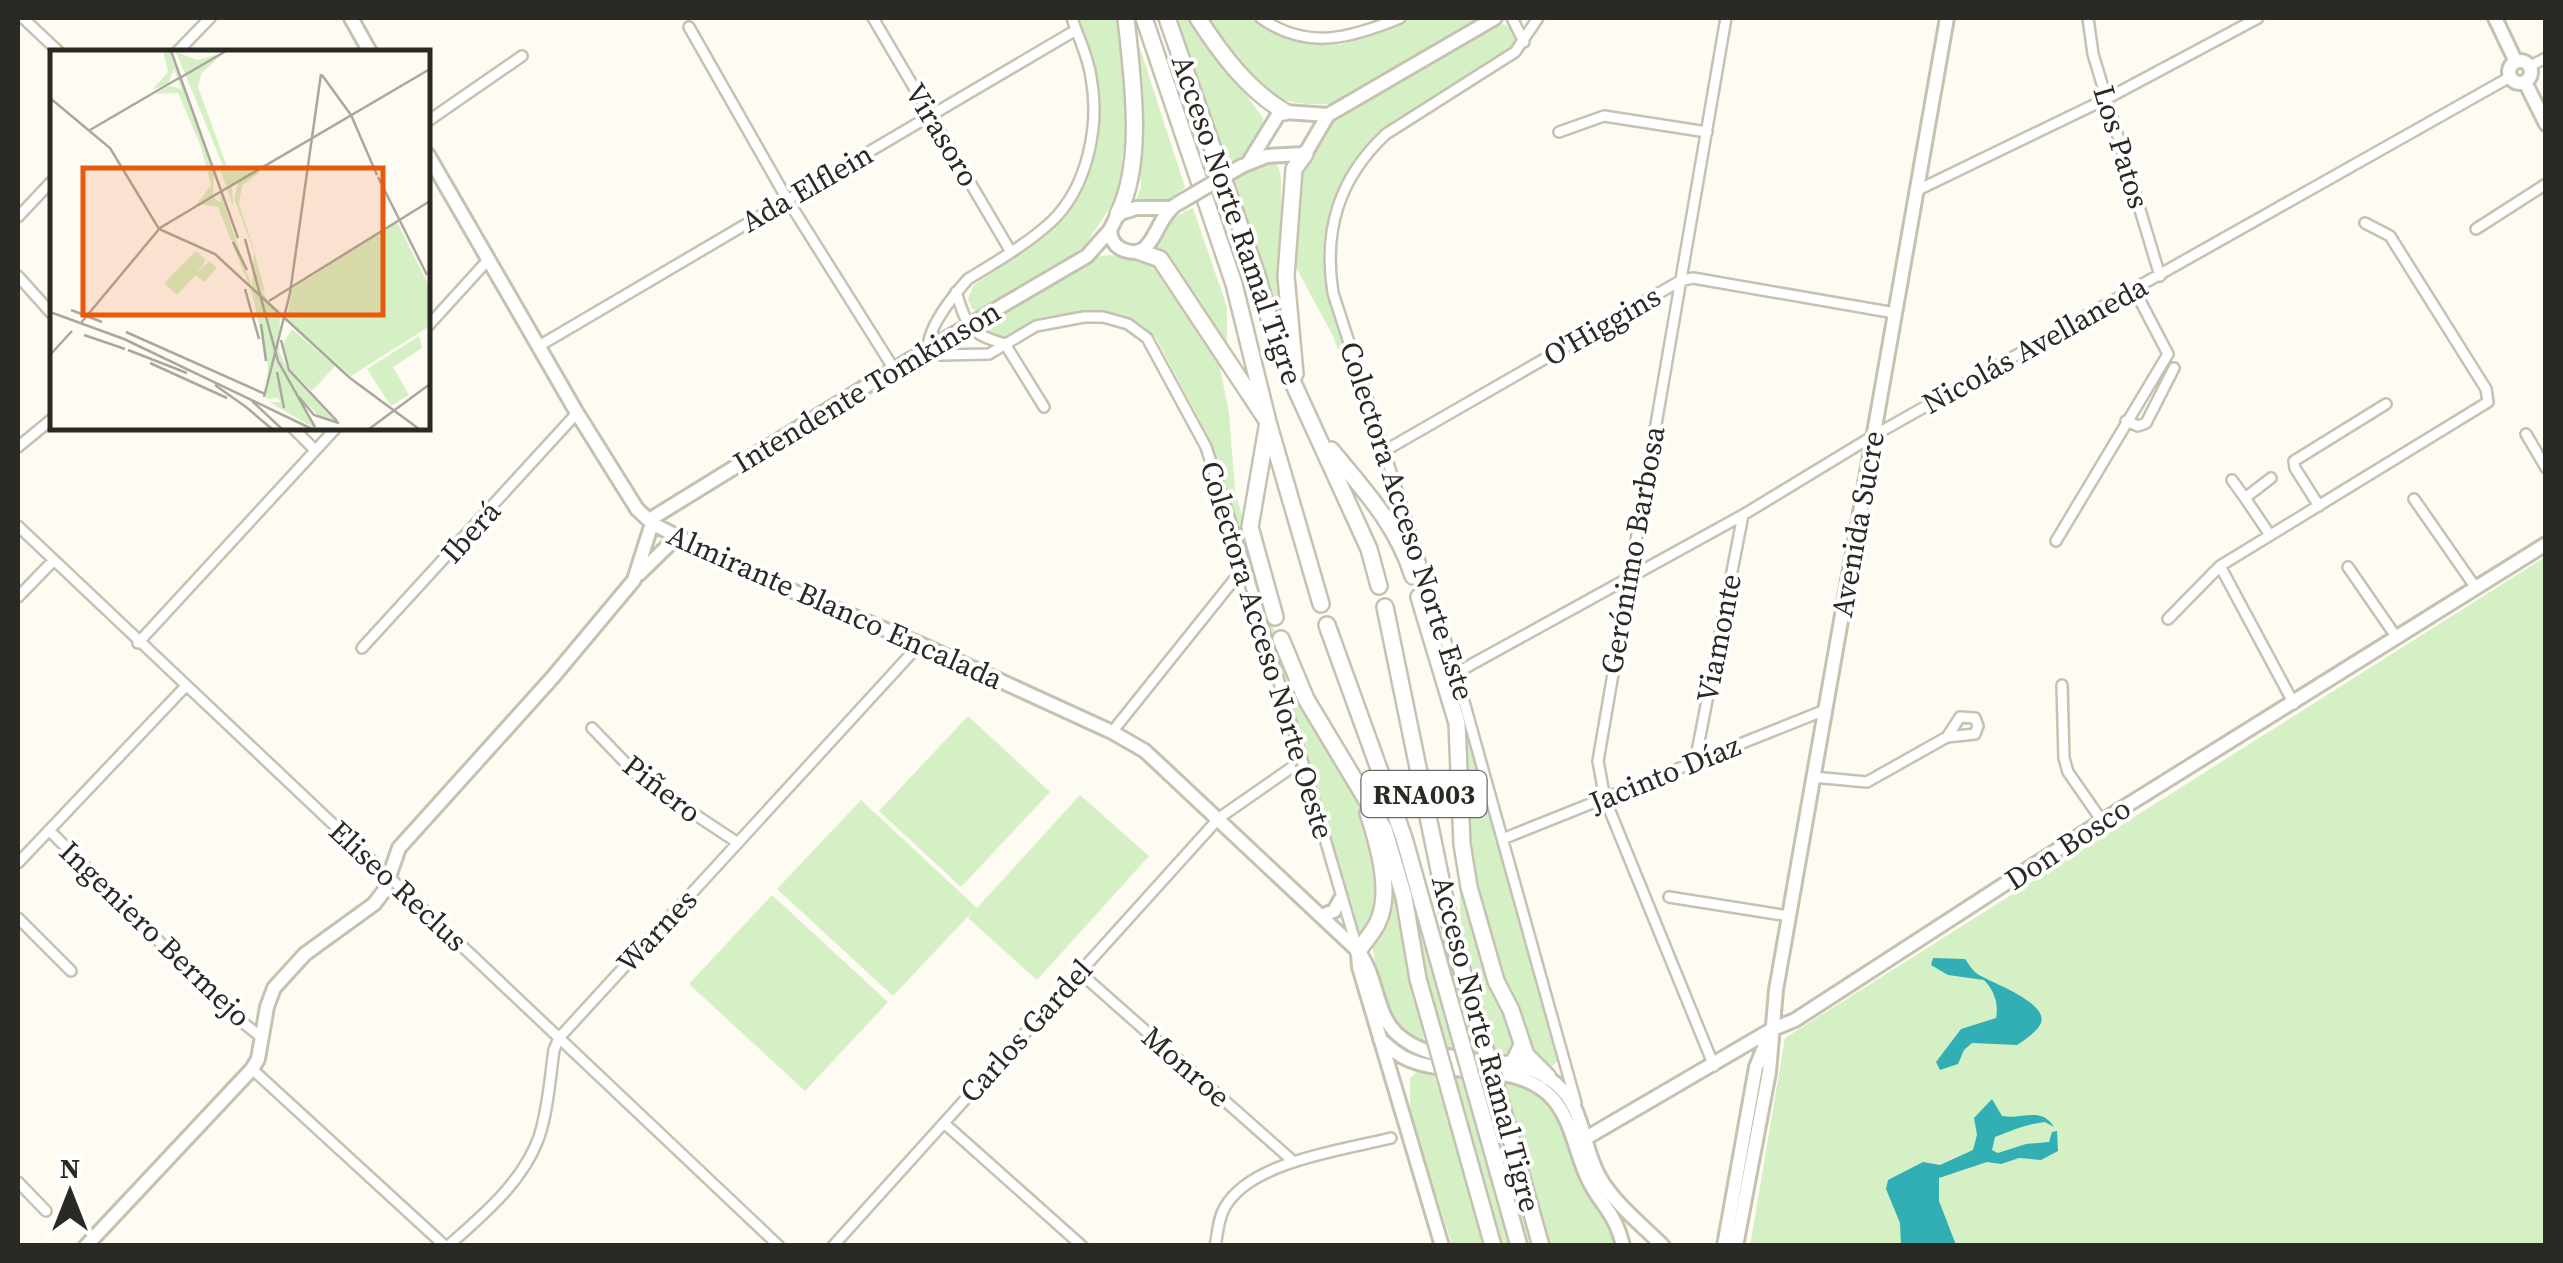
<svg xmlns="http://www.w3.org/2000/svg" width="2563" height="1263" font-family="'Source Serif 4',serif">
  <rect width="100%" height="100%" fill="#fefbf2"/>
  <path fill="#d5f0c4" d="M1079,18h42l7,104 -6,36 1,25 -9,18 -30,46 -103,65 -9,-3 -4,-10 5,-13 81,-57c59,-67 50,-133 25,-211z
    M1177,18h13l73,100c0,20 -10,32 -27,42l5,16c12,-8 23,-17 37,-10l3,10 1,153z
    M1208,18h40l43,21 49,6 66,-27h77l-145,85c-78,8 -93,-24 -130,-85z
    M1131,21l54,166 -23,18 -27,-1 6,-18z
    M1504,24l8,5 4,8 -6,16 -67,39 -68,48 -16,18 -30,77 -3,33 5,39 53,155 69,214 20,79 9,21 77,284 -9,8 -9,-4 -11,-18 -34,-90 -20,-71 -43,-258 -23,-74 -77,-217 -41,-76 2,-47 5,-7 1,-33 14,-19 2,-11 16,-26 156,-88z
    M1193,208l34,99v42l-35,-58 -37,-44 19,-30z
    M1109,255l41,5 24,28 38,59 7,17 10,48 6,79 48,170 72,131 13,42 12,61 -11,34 -6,3 -8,-2 -126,-435 -22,-61 -51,-96c-45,-51 -116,-18 -165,9 -8,-5 -14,-14 -13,-23l113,-66z
    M2545,557v688l-795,1 35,-208z
    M968,716l82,76 -89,95 -82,-76z
    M1080,795l69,61 -112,124 -69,-62 6,-8 -81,86 -116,-107 84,-89 116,108z
    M1393,862l31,178 13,3 -30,-162 3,-2 47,172c-47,-9 -61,-12 -74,-60 -4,-15 -9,-31 -11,-47l16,-24z
    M1460,882l59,157 -8,21 -17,-1c-18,-58 -37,-116 -34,-177z
    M772,895l116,107 -83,89 -116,-107z
    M1464,1014l4,2 66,229h-8l-65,-229z
    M1423,1067l9,1 54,177h-34l-42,-135v-32z
    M1445,1070l18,1 50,174h-17z
    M1499,1077l33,10 32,32 50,110 1,16h-68z"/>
  <path fill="#31afb4" d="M1933,958l32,1c5,7 9,14 16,17 14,8 67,27 60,47 -4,9 -17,17 -24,22l-45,-2 -8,7 -6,14 -18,6 -4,-8 25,-33 35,-11c3,-14 -2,-28 -12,-38l-36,-5 -17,-10z
    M1992,1099l10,17c20,4 39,-10 52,11l-9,-5c-19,2 -32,8 -50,15l-3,13 6,3 28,-9 23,-2 3,-10 5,-1 1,20 -17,9 -22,-2 -18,6 -14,-2 -48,16v23l17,44h-55l-1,-22 -14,-34 2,-9 35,-18 17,3 33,-15 4,-15 -3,-17z"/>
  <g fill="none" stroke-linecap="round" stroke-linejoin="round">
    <defs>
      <path id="street" d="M23,18l36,34
        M873,18l138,234
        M1072,18c6,19 16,38 19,59 9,48 -3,110 -40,145 -24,22 -55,40 -83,57 -15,17 -41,48 -40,71l13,5 48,-1 47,-28 48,-9h19l25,7 19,14 59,109 39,119 112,382
        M1261,18c46,33 90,20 139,0
        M1512,18l12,24
        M1538,18l-23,34 -129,82c-47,44 -63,96 -53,159l123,380 120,430
        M2088,18l5,36 67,222
        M689,27l98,172 107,170
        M177,52l33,-34
        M2530,66l16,-8
        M428,121l94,-65
        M1559,132l45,-16 103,16
        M1918,190l190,-92 150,-80
        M18,217l34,-36
        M2476,229l70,-45
        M18,276l34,38
        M956,292c11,34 13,42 49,52l39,63
        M428,326l60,-66
        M539,346l537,-316
        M2126,421l12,5 8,-3 28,-55
        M293,428l22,22
        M2526,434l20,34
        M18,447l34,-28
        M1386,450l294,-169 13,-3 202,35
        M2232,480l13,18 26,-20
        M2245,498l25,37
        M2414,499l62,89
        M2319,506l-24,-38 -1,-7 92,-57
        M18,526l761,720
        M2056,541l112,-187 -33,-63
        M2220,566l74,138
        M2348,567l49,71
        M18,597l36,-37
        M2168,619l52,-53 268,-164 -2,-13 -96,-153 -25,-13
        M138,643l198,-215
        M362,648l215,-235
        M1456,673l287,-158 130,-79 637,-359
        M2062,685l2,73 4,14 34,49
        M592,728l48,50 98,65
        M1112,732l133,-166
        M1695,762l48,-247
        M1813,777l54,5 80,-45 28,-3 3,-8 -3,-8 -15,-1 -13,20
        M49,830l153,155 10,13 49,39
        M1505,838l320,-128
        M18,863l167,-176
        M1669,897l120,19
        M18,918l53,53
        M1078,971l216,191
        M1714,1066l-109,-267 -7,-38 128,-743
        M252,1069l193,177
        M944,1123l138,123
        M18,1182l28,29
        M448,1246c35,-31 75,-64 91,-109 9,-27 11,-59 15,-87l5,-12 361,-394
        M833,1246l386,-428 72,-50
        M1215,1246c3,-13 3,-28 10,-39 26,-46 119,-57 166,-69"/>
      <path id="secondary" d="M351,18l19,34
        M2495,18l21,44
        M2509 72a11 11 0 1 1 22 0a11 11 0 1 1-22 0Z
        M2525,82l21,42
        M428,155l149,258 60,96 16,15 101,51 166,69 192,88 33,19 213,200c19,24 17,61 38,82 43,41 115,13 159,50 31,25 26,63 45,95 15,26 42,47 63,68
        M1249,162l29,-47 7,-3 43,3
        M1242,166l25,-10 38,-2 23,-39 167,-97
        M1110,230c1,17 14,23 30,22 17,-12 18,-33 34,-46
        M639,574l38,-37
        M1321,916l13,-5 6,-11
        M1358,953l1,14 83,279
        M1380,1039c8,7 15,14 25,19 44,22 112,0 148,41 19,22 22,52 34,78 12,27 28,34 36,69
        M1586,1138l185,-108 24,-10 307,-199 444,-277
        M86,1246l166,-177 6,-10 9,-52 7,-19 31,-34 69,-50 10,-13 15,-43 154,-171 81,-97 20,-63 240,-148 193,-113 23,-26 8,-16 18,-6h34
        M1724,1246l32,-179 14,-34
        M1736,1246l33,-174 7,-82 171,-972"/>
      <path id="highway" d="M1144,18l90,266 34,138 53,182
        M1167,18l90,257 21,75 91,199 10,37
        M1198,18c23,36 50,72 87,94
        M1118,214c27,-53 14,-138 8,-196
        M1140,252l20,7 108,163 -18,105 25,90
        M1295,374l-9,-98 8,-107 11,-15
        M1331,450c34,41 66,75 82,126
        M1419,597l38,126 5,121 7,43 27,94 15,29 15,45 22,22
        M1385,607l69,336 24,82
        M1327,625l77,213 54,192
        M1281,639l25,60 78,130 20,68 14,82 14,49
        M1358,951c6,-9 14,-17 19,-27 16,-31 1,-80 -9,-111
        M1496,1074l19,-14 7,-15
        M1498,1093l43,153
        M1451,1096l42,150
        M1477,1097l42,149"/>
    </defs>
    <use href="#street" stroke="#c6c2b2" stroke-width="14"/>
    <use href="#secondary" stroke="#c6c2b2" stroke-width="18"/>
    <use href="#highway" stroke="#c6c2b2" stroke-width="20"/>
    <use href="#street" stroke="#fff" stroke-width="9"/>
    <use href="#secondary" stroke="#fff" stroke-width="12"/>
    <use href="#highway" stroke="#fff" stroke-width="15"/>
    <defs>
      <path id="secondary-bridge" d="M1177,204l65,-38"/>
      <path id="highway-bridge" d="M1478,1025l20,68
        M1432,1028l19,68
        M1458,1030l19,67"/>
    </defs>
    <use href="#secondary-bridge" stroke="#c6c2b2" stroke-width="18" stroke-linecap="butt"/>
    <use href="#highway-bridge" stroke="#c6c2b2" stroke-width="20" stroke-linecap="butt"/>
    <use href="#secondary-bridge" stroke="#fff" stroke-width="12"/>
    <use href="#highway-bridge" stroke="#fff" stroke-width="15"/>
  </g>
  <g text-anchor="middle" stroke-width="8" stroke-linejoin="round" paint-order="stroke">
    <rect fill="#fff" stroke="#6b6965" stroke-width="2.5" x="1361.5" y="771" width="125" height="46" rx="8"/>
    <g font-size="28" font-weight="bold" fill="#2b2923">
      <text x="1424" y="804">RNA003</text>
    </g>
    <g font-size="30" fill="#2b2923" stroke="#fff">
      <text transform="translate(942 135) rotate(59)" y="10">Virasoro</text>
      <text transform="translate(2121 147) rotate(73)" y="10">Los Patos</text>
      <text transform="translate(807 188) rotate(-30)" y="10">Ada Elflein</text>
      <text transform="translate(1237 220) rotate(71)" y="10">Acceso Norte Ramal Tigre</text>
      <text transform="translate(1602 326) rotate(-30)" y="10">O'Higgins</text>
      <text transform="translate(2035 345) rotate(-29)" y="10">Nicolás Avellaneda</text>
      <text transform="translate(867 387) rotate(-31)" y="10">Intendente Tomkinson</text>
      <text transform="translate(1407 521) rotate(72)" y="10">Colectora Acceso Norte Este</text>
      <text transform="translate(1858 524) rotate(-80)" y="10">Avenida Sucre</text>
      <text transform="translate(471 532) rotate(-48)" y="10">Iberá</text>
      <text transform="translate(1633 550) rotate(-80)" y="10">Gerónimo Barbosa</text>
      <text transform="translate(835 607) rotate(24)" y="10">Almirante Blanco Encalada</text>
      <text transform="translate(1719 638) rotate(-79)" y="10">Viamonte</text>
      <text transform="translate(1267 650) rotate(73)" y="10">Colectora Acceso Norte Oeste</text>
      <text transform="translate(1665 774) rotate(-22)" y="10">Jacinto Díaz</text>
      <text transform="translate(662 789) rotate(38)" y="10">Piñero</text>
      <text transform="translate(2068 844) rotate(-33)" y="10">Don Bosco</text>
      <text transform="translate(398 886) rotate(43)" y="10">Eliseo Reclus</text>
      <text transform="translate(657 931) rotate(-47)" y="10">Warnes</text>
      <text transform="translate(155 934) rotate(44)" y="10">Ingeniero Bermejo</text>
      <text transform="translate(1026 1031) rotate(-48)" y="10">Carlos Gardel</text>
      <text transform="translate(1486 1044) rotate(75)" y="10">Acceso Norte Ramal Tigre</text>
      <text transform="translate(1186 1067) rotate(41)" y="10">Monroe</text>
    </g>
  </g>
  <g transform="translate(50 50)">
    <rect width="380" height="380" fill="#fefbf2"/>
    <path d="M113,1h6l45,119 -1,27 8,6 -1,-10 32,94 2,-35 -20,-54 5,-18 -7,7 1,19 -14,-40 7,7 -50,-121 21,8 26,-7 -22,21 -3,13 29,80 33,5 -18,14 -3,18 14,43 12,45 -4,-2 19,27 -1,35 10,20 46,48 -15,-3 -20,-20 16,32 -47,-27h12l-4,-4 -11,1 2,-32 -16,-74 -34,-86 -21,-3 14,-19 -11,-41 -22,-51 -22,1 13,-8 12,3 -7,-20 -6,15 -16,6 16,-18zM347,172l33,66v38l-79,50 -64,-57 5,-30zM146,201l10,9 -9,13 12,-12 8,7 -13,14 -8,-7 -19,20 -13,-12zM242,279l43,37 -23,25 -21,-20 -8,-27zM369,286l3,12 -29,19 16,28 -18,11 -24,-37z" fill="#d5f0c4"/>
    <path fill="none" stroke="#aaa79f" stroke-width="2.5" d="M121,1l67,187M272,25l29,40 26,60M128,29l48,-28M0,48l60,50 49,81 56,25 27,25M40,80l89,-52M328,127l49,98M160,148l220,-129M195,189l33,122 37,66M183,192l14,28M192,229l108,99 69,51M195,239l14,50M219,251l161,-100M21,260l31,12M0,262l74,27 188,90M30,274l80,-96 60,-36M211,274l5,37M76,282l139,62M34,285l41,14M231,290l8,30 48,51M78,300l59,23M0,305l22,-24M100,313l77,35M227,322l7,36M165,335l31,22M214,347l26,-104 31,-219M249,347l15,18 25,8M202,351l30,28M196,357l26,22M319,379l61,-45"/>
    <path fill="#e8590c" fill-opacity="0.15" stroke="#e8590c" stroke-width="5" d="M33,118h300v147h-300z"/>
    <rect width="380" height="380" fill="none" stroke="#2b2923" stroke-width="5"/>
  </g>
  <rect width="2563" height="1263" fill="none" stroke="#2b2923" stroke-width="40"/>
  <g transform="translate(70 1193)" stroke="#ffffff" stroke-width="8" paint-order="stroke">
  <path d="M0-8L18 38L0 25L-18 38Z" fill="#2b2923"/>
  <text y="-15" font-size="28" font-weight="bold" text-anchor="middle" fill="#2b2923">N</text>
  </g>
</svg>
